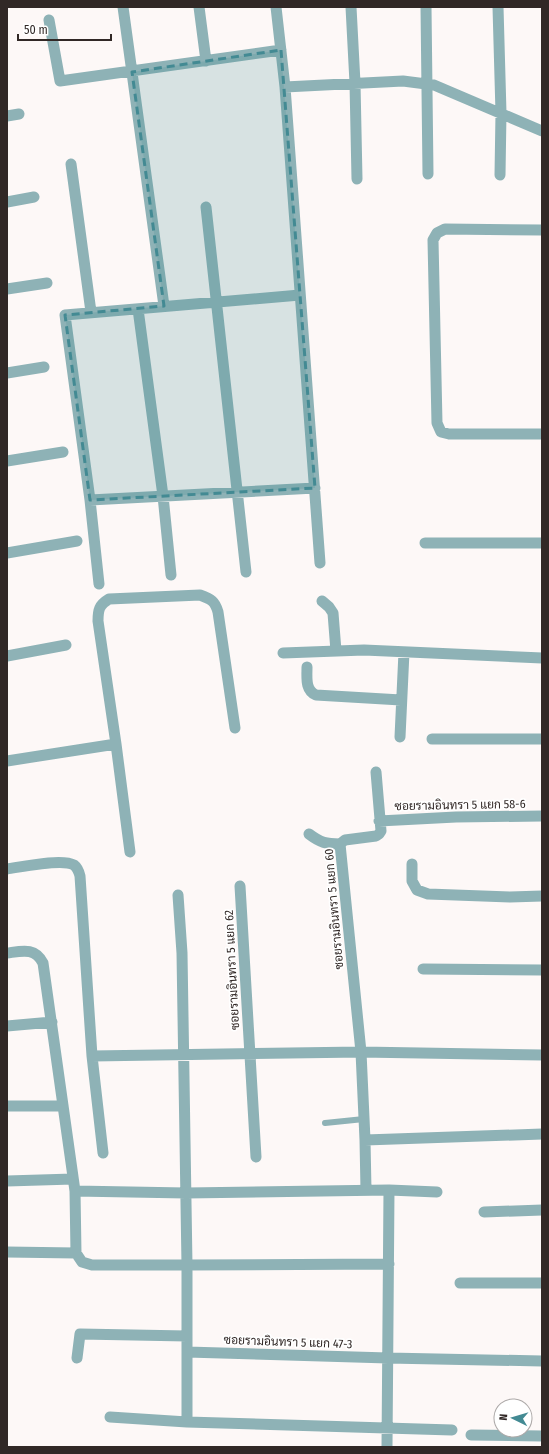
<svg xmlns="http://www.w3.org/2000/svg" width="549" height="1454" font-family="'Fira Sans Condensed',Sarabun,sans-serif">
  <rect width="100%" height="100%" fill="#fdf8f7"/>
  <g fill="none" stroke-linecap="round" stroke-linejoin="round">
    <path stroke="#8eb2b6" stroke-width="6" d="M325,1123l39,-4"/>
    <path stroke="#8eb2b6" stroke-width="11" d="M123,7l41,299
      M199,7l7,54
      M276,7l9,80 35,476
      M351,7l4,76 2,96
      M426,7l2,167
      M498,7l3,106 -1,62
      M49,20l11,61 221,-31
      M285,87l118,-6 31,4 108,46
      M7,116l12,-2
      M71,164l20,148
      M7,202l27,-5
      M206,207l40,365
      M542,230l-97,-1 -8,4 -4,7 4,183 4,9 8,2h93
      M7,289l40,-6
      M138,309l25,187 8,79
      M7,373l37,-6
      M7,461l56,-9
      M90,500l225,-12
      M425,543h117
      M7,553l70,-12
      M99,584l-9,-84 -25,-185 235,-20
      M322,601l7,6 4,6 3,38
      M283,653l81,-3 178,8
      M7,656l59,-11
      M307,667c0,11 -2,23 9,28l85,5
      M400,737l4,-85
      M432,739h110
      M7,761l109,-17
      M379,821l77,-4 86,-1
      M309,834c12,9 17,10 31,10
      M130,852l-14,-108 -18,-123c0,-11 1,-16 11,-22l91,-4c11,4 15,6 18,17l17,116
      M412,864v17l5,9 11,4 82,3 32,-1
      M7,869c14,-2 55,-11 67,-4 4,3 5,7 6,11l12,180 11,97
      M240,886l16,271
      M178,895l4,58 5,312v157
      M7,953c15,-2 28,-6 36,10l32,228
      M423,969l119,1
      M7,1026l45,-4
      M92,1056l269,-4 181,3
      M7,1106h56
      M365,1140l177,-6
      M7,1181l66,-2
      M366,1190l-1,-50 -4,-88 -21,-208 5,-4 31,-4 3,-2 2,-3 -5,-59
      M484,1212l58,-2
      M7,1252l69,1 -1,-62 111,2 203,-3 48,2
      M76,1253l6,9 10,3h95l202,-1
      M460,1283h82
      M187,1352l201,6 154,3
      M77,1358l3,-24 107,2
      M110,1417l77,5 265,8
      M471,1435l71,1
      M387,1447l2,-257"/>
  </g>
  <path fill="#438a93" fill-opacity="0.2" stroke="#438a93" stroke-width="3" stroke-dasharray="8 5" stroke-linejoin="round" d="M281,50l34,438 -225,12 -25,-185 99,-9 -32,-234z"/>
  <g text-anchor="middle" stroke-width="3.5" stroke-linejoin="round" paint-order="stroke">
    <g font-size="12" fill="#312826" stroke="#fff">
      <text transform="translate(460 805) rotate(-1)" y="4">ซอยรามอินทรา 5 แยก 58-6</text>
      <text transform="translate(334 909) rotate(-95)" y="4">ซอยรามอินทรา 5 แยก 60</text>
      <text transform="translate(232 970) rotate(-93)" y="4">ซอยรามอินทรา 5 แยก 62</text>
      <text transform="translate(288 1342) rotate(2)" y="4">ซอยรามอินทรา 5 แยก 47-3</text>
    </g>
  </g>
  <rect width="549" height="1454" fill="none" stroke="#312826" stroke-width="16"/>
  <g transform="translate(513 1418) rotate(275)"><circle r="19" fill="#ffffff" stroke="#ada9a8"/>
  <path d="M0-3L7 15L0 10L-7 15Z" fill="#438a93"/>
  <text y="-6" font-size="11" font-weight="bold" text-anchor="middle" fill="#312826">N</text>
  </g>
  <path d="M18 34v6h93v-6" fill="none" stroke="#312826" stroke-width="2"/>
  <text x="24" y="34" font-size="12" fill="#312826" stroke="#ffffff" stroke-width="3" paint-order="stroke">50 m</text>
</svg>
